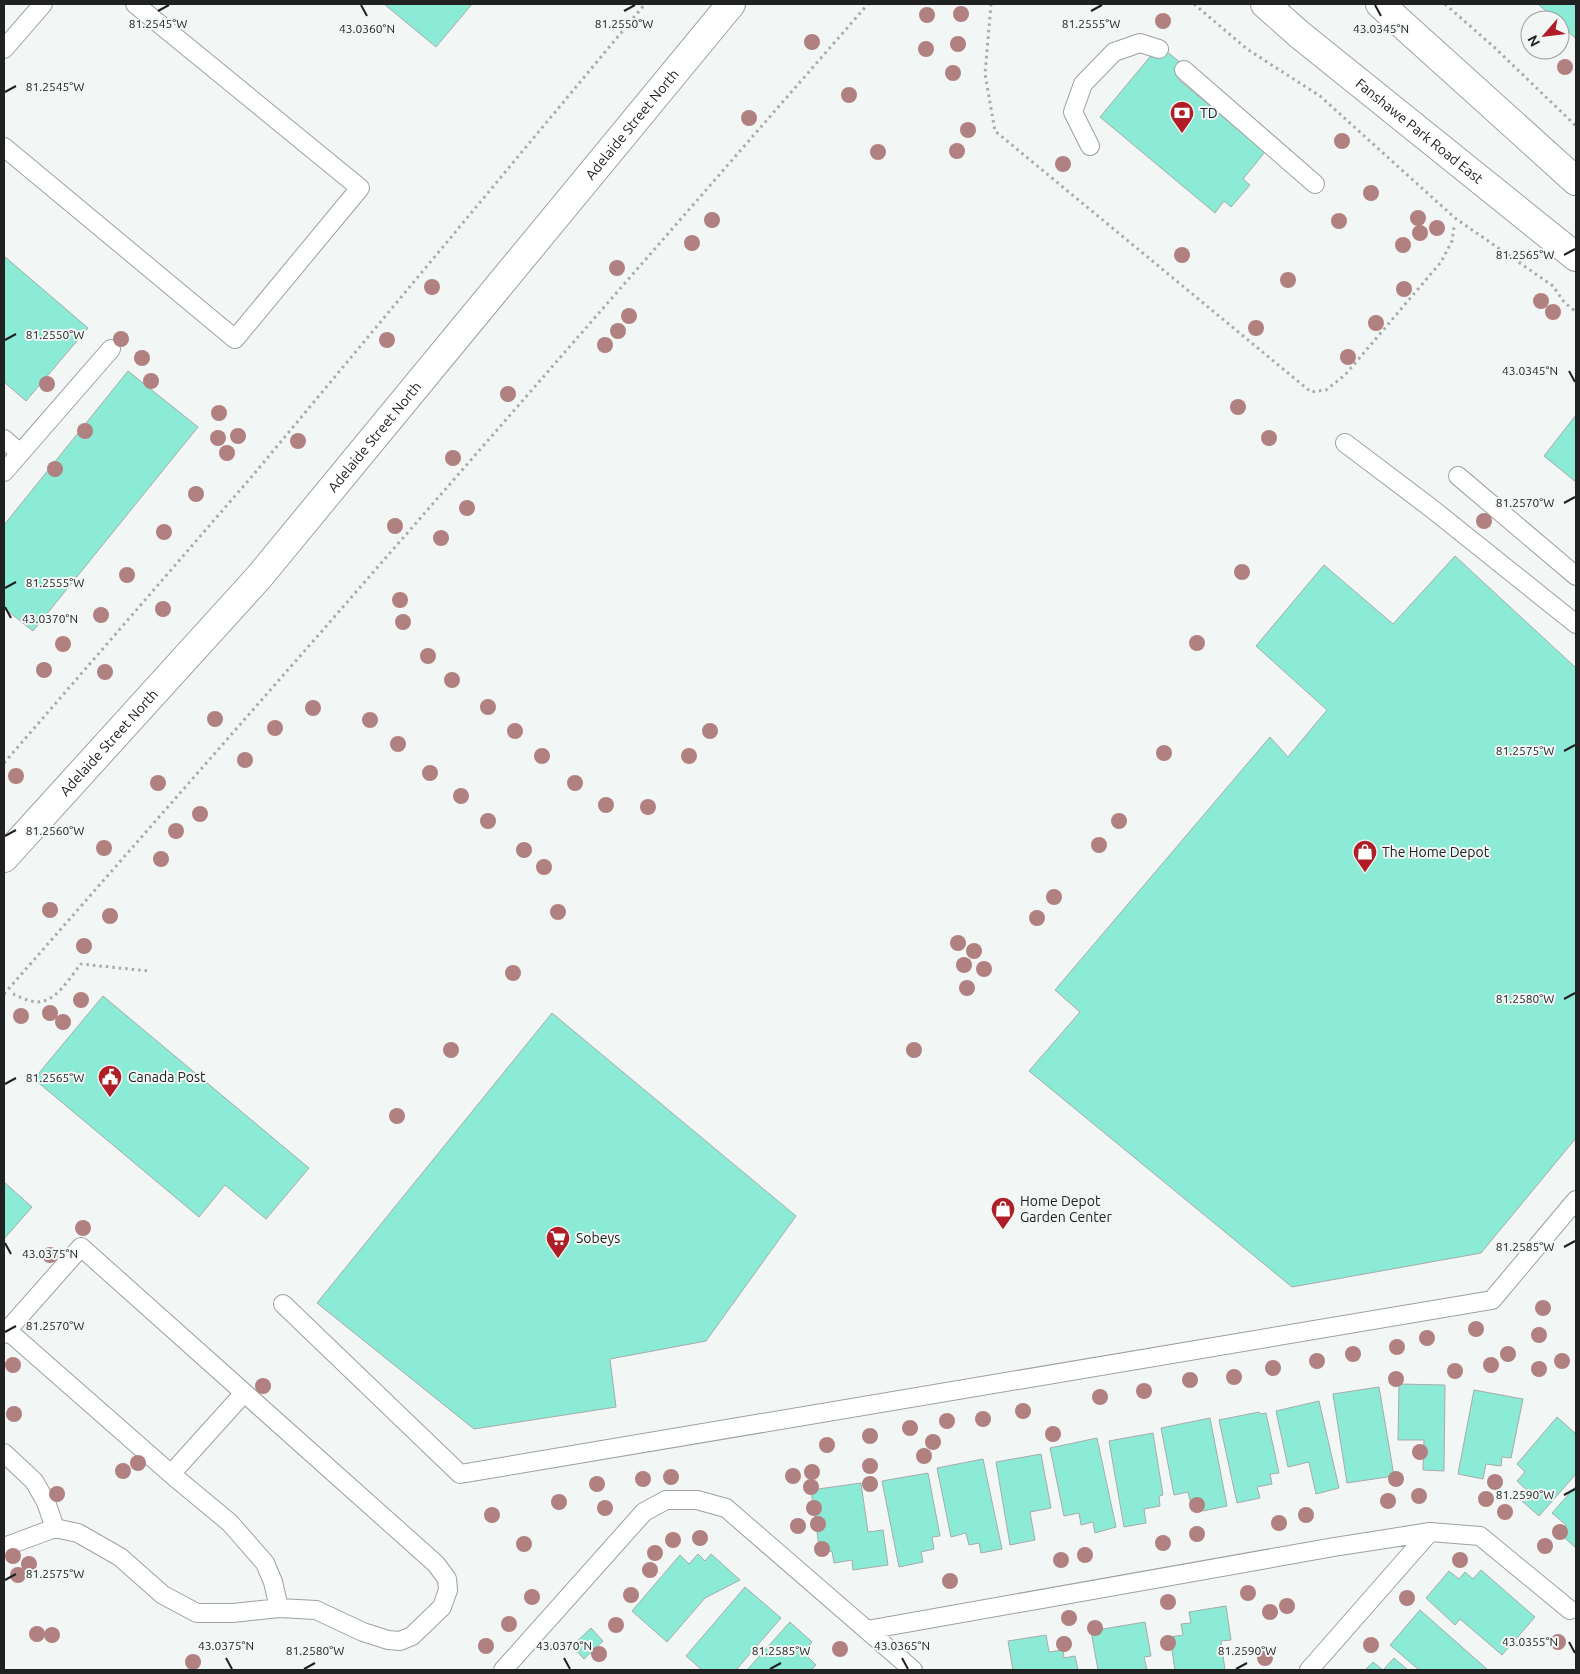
<svg xmlns="http://www.w3.org/2000/svg" width="1580" height="1674" font-family="Ubuntu,sans-serif">
  <rect width="100%" height="100%" fill="#f2f6f5"/>
  <path fill="#8cebd6" stroke="#a7abaa" d="M384,4h88l-36,43z
    M1538,4h38v35l-16,-15v-4h-4z
    M1165,50l17,14 -7,8 5,4 -1,4 86,72 -22,27 7,6 -19,22 -7,-6 -9,12 -115,-96 54,-65z
    M4,256l84,72 -62,73 -22,-19z
    M128,371l70,56 -165,204 -29,-23v-83z
    M1576,415v67l-32,-26z
    M1455,556l121,112v470l-95,115 -189,34 -263,-216 51,-59 -25,-22 215,-253 18,20 39,-47 -71,-64 68,-81 69,59z
    M103,996l206,172 -43,51 -41,-34 -26,32 -165,-138z
    M552,1013l244,203 -90,125 -96,18 6,48 -142,22 -157,-126z
    M4,1182l28,25 -28,32z
    M1399,1384l46,1 -1,86 -21,-1 1,-30h-26z
    M1379,1387l15,89 -47,7 -14,-89z
    M1474,1390l49,9 -12,59 -9,-1 -1,9 -15,-2 -3,15 -25,-5z
    M1319,1401l20,87 -23,6 -7,-32 -21,5 -12,-56z
    M1259,1412l1,2 6,-1 13,60 -9,1 2,10 -15,3 3,11 -23,5 -18,-83z
    M1557,1417l19,17v40l-37,42 -17,-15 7,-9 -12,-11 8,-9 -8,-8z
    M1210,1418l17,88 -24,5 -1,-9 -11,2 -3,-12 -14,3 -13,-67z
    M1153,1433l10,62 -4,1 1,10 -16,3 2,14 -22,4 -15,-86z
    M1097,1438l19,89 -21,6 -2,-11 -12,3 -2,-12 -15,3 -14,-68z
    M1041,1454l10,54 -21,4 5,28 -25,5 -14,-83z
    M983,1459l19,90 -21,4 -2,-10 -10,2 -3,-12 -15,4 -14,-69z
    M928,1473l12,63 -8,1 2,12 -13,3 2,10 -24,5 -17,-86z
    M861,1483l7,49 15,-2 5,35 -35,5 -1,-10 -18,3 -2,-12 -12,2 -9,-63z
    M1576,1486v62l-18,-16 8,-7 -14,-12z
    M698,1554l7,7 6,-7 29,26 -35,18 -38,44 -35,-31 48,-56 9,9z
    M1481,1570l54,47 -33,38 -42,-36 -5,6 -29,-27 23,-27 10,8 6,-7 8,7z
    M745,1587l36,31 -45,52h-34l-16,-14z
    M1226,1606l5,34 -10,1 4,29h-50l-5,-33 13,-2 -2,-11 10,-1 -2,-11z
    M1420,1610l68,60h-69l-29,-25z
    M790,1622l22,20 -9,10 13,13 -5,5h-64z
    M1145,1622l6,34 -7,1 3,13h-49l-7,-39z
    M591,1628l12,13 -19,18 -12,-13z
    M1046,1635l3,17 14,-2 1,8 11,-2 3,14h-65l-5,-29z
    M1394,1658l14,12h-25z
    M1373,1662l10,8h-18z"/>
  <g fill="none" stroke-linecap="round" stroke-linejoin="round">
    <defs>
      <path id="service" d="M4,49l39,-45
        M1184,70l131,114
        M1090,146l-17,-34 10,-28 31,-32 26,-9 19,6
        M4,147l231,192 125,-151 -225,-184
        M4,439l16,14
        M1345,443l86,65 145,116
        M4,472l107,-123
        M1458,476l118,100
        M283,1304l177,170 1032,-174 84,-100
        M7,1330l164,144 59,49 35,40 8,19 6,26
        M4,1334l77,-87 355,317 11,15 1,11 -6,17 -30,29 -12,5 -12,-1 -25,-8 -47,-22 -37,-2 -46,5h-36l-34,-18 -43,-38 -42,-24 -23,-5 -51,19
        M4,1453l30,28 12,21 9,26
        M171,1474l73,-81
        M867,1630l467,-83 96,-15 50,4 90,74
        M503,1670l141,-158 22,-12h31l29,8 187,162
        M1309,1670l121,-138"/>
      <g id="secondary">
        <path id="s1" d="M1265,4l35,31 276,222"/>
        <path d="M1380,4l196,177"/>
        <path id="s2" d="M4,858l255,-281 472,-573"/>
      </g>
    </defs>
    <use href="#service" stroke="#9da1a0" stroke-width="20"/>
    <use href="#secondary" stroke="#9da1a0" stroke-width="30"/>
    <path stroke="#a8abaa" stroke-width="3" stroke-dasharray="2.5 4" stroke-linecap="butt" d="M991,4l-6,70 10,57 316,261 15,-2 19,-15 96,-113 11,-21 2,-14
      M1194,4l53,45 73,47 135,122 98,68 11,16 12,10
      M1445,4l50,44 81,78
      M4,763l250,-289 391,-470
      M4,994l318,-363 546,-627
      M13,994c7,3 15,7 23,8 20,1 33,-24 45,-38l68,7"/>
    <use href="#service" stroke="#fff" stroke-width="18"/>
    <use href="#secondary" stroke="#fff" stroke-width="28"/>
  </g>
  <g fill="#b18081">
    <circle cx="961" cy="14" r="8"/>
    <circle cx="927" cy="15" r="8"/>
    <circle cx="1163" cy="21" r="8"/>
    <circle cx="812" cy="42" r="8"/>
    <circle cx="958" cy="44" r="8"/>
    <circle cx="926" cy="49" r="8"/>
    <circle cx="1565" cy="67" r="8"/>
    <circle cx="953" cy="73" r="8"/>
    <circle cx="849" cy="95" r="8"/>
    <circle cx="749" cy="118" r="8"/>
    <circle cx="968" cy="130" r="8"/>
    <circle cx="1342" cy="141" r="8"/>
    <circle cx="957" cy="151" r="8"/>
    <circle cx="878" cy="152" r="8"/>
    <circle cx="1063" cy="164" r="8"/>
    <circle cx="1371" cy="193" r="8"/>
    <circle cx="1418" cy="218" r="8"/>
    <circle cx="712" cy="220" r="8"/>
    <circle cx="1339" cy="221" r="8"/>
    <circle cx="1437" cy="228" r="8"/>
    <circle cx="1420" cy="233" r="8"/>
    <circle cx="692" cy="243" r="8"/>
    <circle cx="1403" cy="245" r="8"/>
    <circle cx="1182" cy="255" r="8"/>
    <circle cx="617" cy="268" r="8"/>
    <circle cx="1288" cy="280" r="8"/>
    <circle cx="432" cy="287" r="8"/>
    <circle cx="1404" cy="289" r="8"/>
    <circle cx="1541" cy="301" r="8"/>
    <circle cx="1553" cy="312" r="8"/>
    <circle cx="629" cy="316" r="8"/>
    <circle cx="1376" cy="323" r="8"/>
    <circle cx="1256" cy="328" r="8"/>
    <circle cx="618" cy="331" r="8"/>
    <circle cx="121" cy="339" r="8"/>
    <circle cx="387" cy="340" r="8"/>
    <circle cx="605" cy="345" r="8"/>
    <circle cx="1348" cy="357" r="8"/>
    <circle cx="142" cy="358" r="8"/>
    <circle cx="151" cy="381" r="8"/>
    <circle cx="47" cy="384" r="8"/>
    <circle cx="508" cy="394" r="8"/>
    <circle cx="1238" cy="407" r="8"/>
    <circle cx="219" cy="413" r="8"/>
    <circle cx="85" cy="431" r="8"/>
    <circle cx="238" cy="436" r="8"/>
    <circle cx="218" cy="438" r="8"/>
    <circle cx="1269" cy="438" r="8"/>
    <circle cx="298" cy="441" r="8"/>
    <circle cx="227" cy="453" r="8"/>
    <circle cx="453" cy="458" r="8"/>
    <circle cx="55" cy="469" r="8"/>
    <circle cx="196" cy="494" r="8"/>
    <circle cx="467" cy="508" r="8"/>
    <circle cx="1484" cy="521" r="8"/>
    <circle cx="395" cy="526" r="8"/>
    <circle cx="164" cy="532" r="8"/>
    <circle cx="441" cy="538" r="8"/>
    <circle cx="1242" cy="572" r="8"/>
    <circle cx="127" cy="575" r="8"/>
    <circle cx="400" cy="600" r="8"/>
    <circle cx="163" cy="609" r="8"/>
    <circle cx="101" cy="615" r="8"/>
    <circle cx="403" cy="622" r="8"/>
    <circle cx="1197" cy="643" r="8"/>
    <circle cx="63" cy="644" r="8"/>
    <circle cx="428" cy="656" r="8"/>
    <circle cx="44" cy="670" r="8"/>
    <circle cx="105" cy="672" r="8"/>
    <circle cx="452" cy="680" r="8"/>
    <circle cx="488" cy="707" r="8"/>
    <circle cx="313" cy="708" r="8"/>
    <circle cx="215" cy="719" r="8"/>
    <circle cx="370" cy="720" r="8"/>
    <circle cx="275" cy="728" r="8"/>
    <circle cx="515" cy="731" r="8"/>
    <circle cx="710" cy="731" r="8"/>
    <circle cx="398" cy="744" r="8"/>
    <circle cx="1164" cy="753" r="8"/>
    <circle cx="542" cy="756" r="8"/>
    <circle cx="689" cy="756" r="8"/>
    <circle cx="245" cy="760" r="8"/>
    <circle cx="430" cy="773" r="8"/>
    <circle cx="16" cy="776" r="8"/>
    <circle cx="158" cy="783" r="8"/>
    <circle cx="575" cy="783" r="8"/>
    <circle cx="461" cy="796" r="8"/>
    <circle cx="606" cy="805" r="8"/>
    <circle cx="648" cy="807" r="8"/>
    <circle cx="200" cy="814" r="8"/>
    <circle cx="488" cy="821" r="8"/>
    <circle cx="1119" cy="821" r="8"/>
    <circle cx="176" cy="831" r="8"/>
    <circle cx="1099" cy="845" r="8"/>
    <circle cx="104" cy="848" r="8"/>
    <circle cx="524" cy="850" r="8"/>
    <circle cx="161" cy="859" r="8"/>
    <circle cx="544" cy="867" r="8"/>
    <circle cx="1054" cy="897" r="8"/>
    <circle cx="50" cy="910" r="8"/>
    <circle cx="558" cy="912" r="8"/>
    <circle cx="110" cy="916" r="8"/>
    <circle cx="1037" cy="918" r="8"/>
    <circle cx="958" cy="943" r="8"/>
    <circle cx="84" cy="946" r="8"/>
    <circle cx="974" cy="951" r="8"/>
    <circle cx="964" cy="965" r="8"/>
    <circle cx="984" cy="969" r="8"/>
    <circle cx="513" cy="973" r="8"/>
    <circle cx="967" cy="988" r="8"/>
    <circle cx="81" cy="1000" r="8"/>
    <circle cx="50" cy="1013" r="8"/>
    <circle cx="21" cy="1016" r="8"/>
    <circle cx="63" cy="1022" r="8"/>
    <circle cx="451" cy="1050" r="8"/>
    <circle cx="914" cy="1050" r="8"/>
    <circle cx="397" cy="1116" r="8"/>
    <circle cx="83" cy="1228" r="8"/>
    <circle cx="50" cy="1255" r="8"/>
    <circle cx="1543" cy="1308" r="8"/>
    <circle cx="1476" cy="1329" r="8"/>
    <circle cx="1539" cy="1335" r="8"/>
    <circle cx="1427" cy="1338" r="8"/>
    <circle cx="1397" cy="1347" r="8"/>
    <circle cx="1353" cy="1354" r="8"/>
    <circle cx="1508" cy="1354" r="8"/>
    <circle cx="1317" cy="1361" r="8"/>
    <circle cx="1562" cy="1361" r="8"/>
    <circle cx="13" cy="1365" r="8"/>
    <circle cx="1491" cy="1365" r="8"/>
    <circle cx="1273" cy="1368" r="8"/>
    <circle cx="1539" cy="1369" r="8"/>
    <circle cx="1455" cy="1371" r="8"/>
    <circle cx="1234" cy="1377" r="8"/>
    <circle cx="1396" cy="1379" r="8"/>
    <circle cx="1190" cy="1380" r="8"/>
    <circle cx="263" cy="1386" r="8"/>
    <circle cx="1144" cy="1391" r="8"/>
    <circle cx="1100" cy="1397" r="8"/>
    <circle cx="1023" cy="1411" r="8"/>
    <circle cx="14" cy="1414" r="8"/>
    <circle cx="983" cy="1419" r="8"/>
    <circle cx="947" cy="1421" r="8"/>
    <circle cx="910" cy="1428" r="8"/>
    <circle cx="1053" cy="1434" r="8"/>
    <circle cx="870" cy="1436" r="8"/>
    <circle cx="933" cy="1442" r="8"/>
    <circle cx="827" cy="1445" r="8"/>
    <circle cx="1420" cy="1452" r="8"/>
    <circle cx="924" cy="1456" r="8"/>
    <circle cx="138" cy="1463" r="8"/>
    <circle cx="870" cy="1466" r="8"/>
    <circle cx="123" cy="1471" r="8"/>
    <circle cx="812" cy="1472" r="8"/>
    <circle cx="793" cy="1476" r="8"/>
    <circle cx="671" cy="1477" r="8"/>
    <circle cx="643" cy="1479" r="8"/>
    <circle cx="1396" cy="1479" r="8"/>
    <circle cx="1495" cy="1482" r="8"/>
    <circle cx="597" cy="1484" r="8"/>
    <circle cx="870" cy="1484" r="8"/>
    <circle cx="811" cy="1487" r="8"/>
    <circle cx="57" cy="1494" r="8"/>
    <circle cx="1419" cy="1496" r="8"/>
    <circle cx="1486" cy="1499" r="8"/>
    <circle cx="1388" cy="1501" r="8"/>
    <circle cx="559" cy="1502" r="8"/>
    <circle cx="1197" cy="1505" r="8"/>
    <circle cx="605" cy="1508" r="8"/>
    <circle cx="814" cy="1508" r="8"/>
    <circle cx="1505" cy="1512" r="8"/>
    <circle cx="492" cy="1515" r="8"/>
    <circle cx="1306" cy="1515" r="8"/>
    <circle cx="1279" cy="1523" r="8"/>
    <circle cx="818" cy="1524" r="8"/>
    <circle cx="798" cy="1526" r="8"/>
    <circle cx="1560" cy="1532" r="8"/>
    <circle cx="1197" cy="1534" r="8"/>
    <circle cx="700" cy="1538" r="8"/>
    <circle cx="673" cy="1540" r="8"/>
    <circle cx="1163" cy="1543" r="8"/>
    <circle cx="524" cy="1544" r="8"/>
    <circle cx="1545" cy="1546" r="8"/>
    <circle cx="822" cy="1549" r="8"/>
    <circle cx="655" cy="1553" r="8"/>
    <circle cx="1085" cy="1555" r="8"/>
    <circle cx="13" cy="1556" r="8"/>
    <circle cx="1061" cy="1560" r="8"/>
    <circle cx="1460" cy="1560" r="8"/>
    <circle cx="29" cy="1564" r="8"/>
    <circle cx="650" cy="1570" r="8"/>
    <circle cx="18" cy="1575" r="8"/>
    <circle cx="950" cy="1581" r="8"/>
    <circle cx="1248" cy="1593" r="8"/>
    <circle cx="631" cy="1595" r="8"/>
    <circle cx="532" cy="1597" r="8"/>
    <circle cx="1407" cy="1598" r="8"/>
    <circle cx="1168" cy="1602" r="8"/>
    <circle cx="1287" cy="1606" r="8"/>
    <circle cx="1270" cy="1612" r="8"/>
    <circle cx="1069" cy="1618" r="8"/>
    <circle cx="509" cy="1624" r="8"/>
    <circle cx="616" cy="1625" r="8"/>
    <circle cx="1095" cy="1628" r="8"/>
    <circle cx="37" cy="1634" r="8"/>
    <circle cx="52" cy="1635" r="8"/>
    <circle cx="1558" cy="1642" r="8"/>
    <circle cx="1168" cy="1643" r="8"/>
    <circle cx="1064" cy="1644" r="8"/>
    <circle cx="1371" cy="1645" r="8"/>
    <circle cx="486" cy="1646" r="8"/>
    <circle cx="840" cy="1649" r="8"/>
    <circle cx="599" cy="1654" r="8"/>
    <circle cx="1265" cy="1658" r="8"/>
    <circle cx="193" cy="1662" r="8"/>
  </g>
  <path fill="none" stroke="#202222" stroke-width="2" d="M361,5l6,11M1375,5l6,11M158,11l11,-6M624,11l11,-6M1091,11l11,-6M5,92l11,-6M1564,255l11,-6M5,340l11,-6M1569,371l6,11M1564,503l11,-6M5,588l11,-6M5,607l6,11M1564,751l11,-6M5,836l11,-6M1564,999l11,-6M5,1084l11,-6M5,1243l6,11M1564,1247l11,-6M5,1332l11,-6M1564,1495l11,-6M5,1580l11,-6M1569,1642l6,11M226,1658l6,11M564,1658l6,11M902,1658l6,11M304,1669l11,-6M770,1669l11,-6M1236,1669l11,-6"/>
  <defs>
    <symbol id="bank-pin" viewBox="-11 -11 22 30"><path d="M0 17L-7.5 6A9.5 9.5 0 1 1 7.5 6Z" fill="#af1d27" stroke="#f2f6f5"/><path d="M-6-4H6V4H-6ZM0-2.3a2.3 2.3 0 1 0 0 4.6a2.3 2.3 0 1 0 0-4.6Z" fill="#fff"/></symbol>
    <symbol id="shop-pin" viewBox="-11 -11 22 30"><path d="M0 17L-7.5 6A9.5 9.5 0 1 1 7.5 6Z" fill="#af1d27" stroke="#f2f6f5"/><path d="M-5-2.5h2.3a2.7 3.5 0 0 1 5.4 0H5L5.5 6h-11ZM-1.5-2.5h3a1.5 2.3 0 0 0-3 0Z" fill="#fff"/></symbol>
    <symbol id="civic-pin" viewBox="-11 -11 22 30"><path d="M0 17L-7.5 6A9.5 9.5 0 1 1 7.5 6Z" fill="#af1d27" stroke="#f2f6f5"/><path d="M-.6-6.5H3V-4.5H.6V-3L4-1V1h2V6H-6V1h2V-1L-.6-3ZM-1.2 2.5V6h2.4V2.5Z" fill="#fff"/></symbol>
    <symbol id="supermarket-pin" viewBox="-11 -11 22 30"><path d="M0 17L-7.5 6A9.5 9.5 0 1 1 7.5 6Z" fill="#af1d27" stroke="#f2f6f5"/><path d="M-6-5.5h2.5l.6 2H6L4.5 2H-2.5L-4.4-4H-6ZM-1.5 3.2a1.3 1.3 0 1 0 .1 0ZM3 3.2a1.3 1.3 0 1 0 .1 0Z" fill="#fff"/></symbol>
  </defs>
  <g fill-rule="evenodd">
    <use href="#bank-pin" x="1168" y="99" width="28" height="38"/>
    <use href="#shop-pin" x="1351" y="838" width="28" height="38"/>
    <use href="#civic-pin" x="96" y="1063" width="28" height="38"/>
    <use href="#shop-pin" x="989" y="1195" width="28" height="38"/>
    <use href="#supermarket-pin" x="544" y="1224" width="28" height="38"/>
  </g>
  <g text-anchor="middle" stroke-width="4" stroke-linejoin="round" paint-order="stroke">
    <g font-size="14" fill="#202222" stroke="#f2f6f5" text-anchor="start">
      <text x="1200" y="118">TD</text>
      <text x="1382" y="857">The Home Depot</text>
      <text x="128" y="1082">Canada Post</text>
      <text x="1020" y="1206">Home Depot<tspan x="1020" dy="16">Garden Center</tspan></text>
      <text x="576" y="1243">Sobeys</text>
    </g>
    <g font-size="14" fill="#202222" stroke="#f2f6f5">
      <text dy="5" stroke="none"><textPath href="#s2" startOffset="966">Adelaide Street North</textPath></text>
      <text dy="5" stroke="none"><textPath href="#s1" startOffset="200">Fanshawe Park Road East</textPath></text>
      <text dy="5" stroke="none"><textPath href="#s2" startOffset="561">Adelaide Street North</textPath></text>
      <text dy="5" stroke="none"><textPath href="#s2" startOffset="156">Adelaide Street North</textPath></text>
    </g>
  </g>
  <g font-size="12" text-anchor="middle" fill="#202222" stroke="#f2f6f5" stroke-width="4" stroke-linejoin="round" paint-order="stroke">
    <text x="158" y="28">81.2545°W</text>
    <text x="624" y="28">81.2550°W</text>
    <text x="1091" y="28">81.2555°W</text>
    <text x="367" y="33">43.0360°N</text>
    <text x="1381" y="33">43.0345°N</text>
    <text x="55" y="91">81.2545°W</text>
    <text x="1525" y="259">81.2565°W</text>
    <text x="55" y="339">81.2550°W</text>
    <text x="1530" y="375">43.0345°N</text>
    <text x="1525" y="507">81.2570°W</text>
    <text x="55" y="587">81.2555°W</text>
    <text x="50" y="623">43.0370°N</text>
    <text x="1525" y="755">81.2575°W</text>
    <text x="55" y="835">81.2560°W</text>
    <text x="1525" y="1003">81.2580°W</text>
    <text x="55" y="1082">81.2565°W</text>
    <text x="1525" y="1251">81.2585°W</text>
    <text x="50" y="1258">43.0375°N</text>
    <text x="55" y="1330">81.2570°W</text>
    <text x="1525" y="1499">81.2590°W</text>
    <text x="55" y="1578">81.2575°W</text>
    <text x="1530" y="1646">43.0355°N</text>
    <text x="226" y="1650">43.0375°N</text>
    <text x="564" y="1650">43.0370°N</text>
    <text x="902" y="1650">43.0365°N</text>
    <text x="315" y="1655">81.2580°W</text>
    <text x="781" y="1655">81.2585°W</text>
    <text x="1247" y="1655">81.2590°W</text>
  </g>
  <rect width="1580" height="1674" fill="none" stroke="#202222" stroke-width="10"/>
  <g transform="translate(1545 35) rotate(242)"><circle r="24" fill="#f2f6f5" stroke="#9ea1a1"/>
  <path d="M0-4L9 19L0 12L-9 19Z" fill="#af1d27"/>
  <text y="-8" font-size="14" font-weight="bold" text-anchor="middle" fill="#202222">N</text>
  </g>
</svg>
